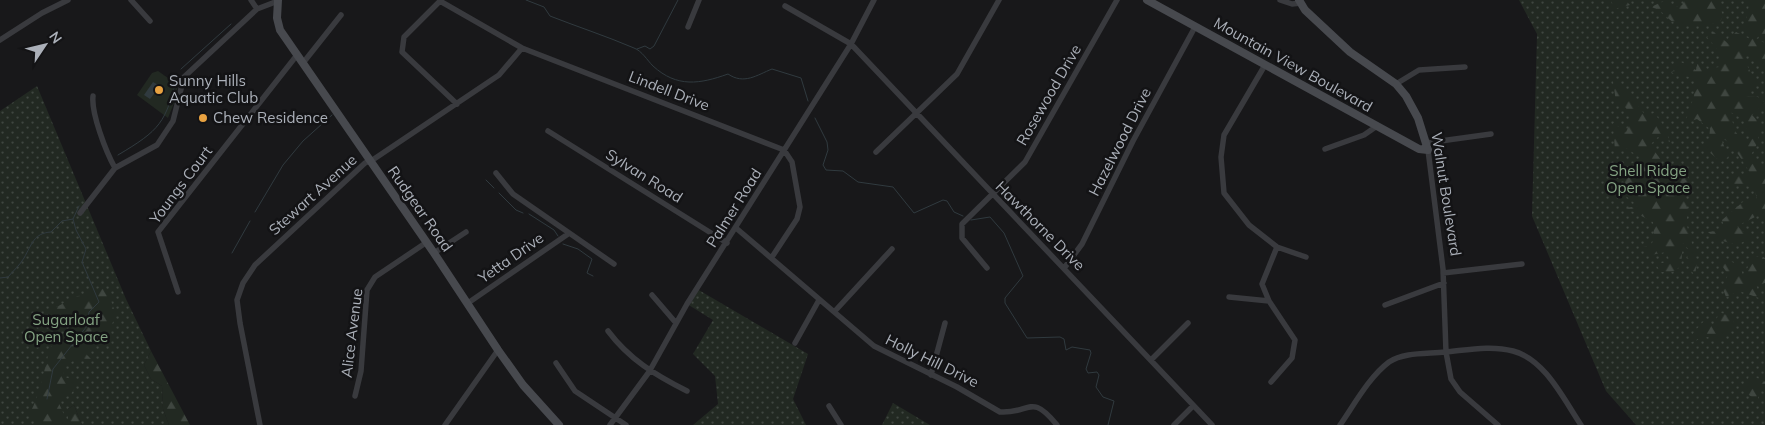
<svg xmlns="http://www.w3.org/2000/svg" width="1765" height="425" font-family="Mulish,sans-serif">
  <defs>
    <pattern id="grass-dots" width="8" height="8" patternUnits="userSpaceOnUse" patternTransform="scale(1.25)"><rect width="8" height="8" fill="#222922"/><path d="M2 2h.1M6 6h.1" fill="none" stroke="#3f4640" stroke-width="1.8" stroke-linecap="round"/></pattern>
    <pattern id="forest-firs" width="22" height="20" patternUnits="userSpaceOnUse" patternTransform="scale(1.25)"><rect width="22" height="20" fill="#222922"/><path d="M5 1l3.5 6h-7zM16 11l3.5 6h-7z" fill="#3f4640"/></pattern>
  </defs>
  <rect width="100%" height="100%" fill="#18181a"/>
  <path fill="url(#grass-dots)" d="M1519,0h246v425h-129l-30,-34 -74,-175 5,-182z
    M37,86l89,213 25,52 -7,14 7,14 11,7 1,23 6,16h-87l-8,-20 -6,4v16h-68v-314z
    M697,289l111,65 -15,45 13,26h-113l25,-21 -3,-28 -22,-22 20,-34 -26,-16z
    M893,403l37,22h-48z"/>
  <path fill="url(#forest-firs)" fill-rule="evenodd" d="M1611,0h14l5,5 -16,4z
    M1685,0h31l7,15 -3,8c-13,1 -35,7 -47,-1 -10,-7 -9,-11 -22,-15l13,-6 8,7 10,-3z
    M1751,0h14v37l-5,-2 -4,4 9,4v26l-11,-7 -6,-11 -4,8 12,24 -12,13 14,1 7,6 -13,12 9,9 -4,20 -6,11 14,14v46l-4,-1 -24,12 14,12 -14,7 -21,-6 -8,-7 10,-1 6,-5 -2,-6 22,-19 13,-2 -3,-12 -17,-2 -7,2 -3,-5 7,-7h18c-10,-12 -17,-32 -31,-37l7,19 -7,5 -19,-16 7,-6 1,-11 -13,-10 -12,4 9,-27v-18l-22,-5 7,-12 17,9 2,-9 9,8 12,-2 2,-13 -14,-17 7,-5 16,13 -2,-7 8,-6 14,7 -7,-12c5,-9 4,-18 8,-27zM1730,112l13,7 7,20 -8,1 -7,-9z
    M1617,79l29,37 8,-3 10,13 6,16 -12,-5 -8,8 11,15 1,14 13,5 13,-2 2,11 -12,4 9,13v21l10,35 -2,15 -9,-13 3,-13 -6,-7 -2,23 -8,6h-12l-6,-9h8l6,-4 -3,-7 -15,3 -8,-8 8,-2 3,-6 -1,-17 -27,-14 12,-2 -17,-14 9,-27 11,-7 -15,-10 -11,3 -2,-28 13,9 5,-12 -5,-12 -10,-6 -3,-21z
    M1723,256l17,11 3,8 5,-8 -2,-8 15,-3 4,2v25l-9,2 6,14 -23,-8 -13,6 -3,-8 5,-15 -8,-11z
    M105,286l11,28 -10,26 -12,-4 4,6 -14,10 7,7 -17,1 -9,7 -2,10 14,3c-1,12 -8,16 -19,21l10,23v-15l6,-4 8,20h-45l-7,-12c11,-20 14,-46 21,-67h10l12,-25 -31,-6 31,-17z
    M1719,312l13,5 4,11 -10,4 -6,8 -13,-3 -19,6 6,-11 10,-11 10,6z
    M151,351l39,74h-21l-6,-16 -1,-23 -11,-7 -7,-14z
    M1750,374l14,8 1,-1v11l-7,-3v12l-15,-10z"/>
  <path fill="#222922" d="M158,71l20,14 -4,18 -6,15 -31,-23 15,-22z"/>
  <path fill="#303a3f" d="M153,82l7,4 -10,13 -6,-4z"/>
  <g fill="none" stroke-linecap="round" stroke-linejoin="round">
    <path stroke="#303a3f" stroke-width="1" d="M526,0l18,7 6,9c28,11 56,20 84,32 8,3 13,12 19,18 24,22 47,18 75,8 16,11 29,1 44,-5l29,9 7,23
      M637,49l8,-3 5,3 4,-3 24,-46
      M181,69l50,-45
      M815,118l12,24 1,8 -5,15 3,5 17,1 15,11 35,5 21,26 29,-13 4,1 7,11 9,4
      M118,155c42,-25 48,-32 59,-79
      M486,180l8,8
      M499,193l17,17 7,3
      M255,212l28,-47 20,-24 29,-26
      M529,214l25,16 4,6
      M971,220l19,-3 14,16 19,43 -18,22v5l22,35 33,-1 4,2 2,11 6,-3 18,3 1,3 -5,16 2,4 9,-1 2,3 -3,12 7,10 11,4 -6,24
      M563,244l15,5 14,10 -5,14 6,3
      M232,253l18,-32
      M0,278l8,-1c5,-6 12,-12 16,-19 8,-14 10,-25 27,-26l11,-11 11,-2 6,-13
      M47,399l6,-30 34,-43 2,-14 10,-10 -17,-40 4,-13 -10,-19 -3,-11"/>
    <path stroke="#393a3e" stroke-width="5.5" d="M131,0l19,21
      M251,0l6,9
      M441,0l-37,37 -2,15 55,52
      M1280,0l12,4 9,-1
      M440,1l82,47 262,102 8,12 8,45 -3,12 -25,38
      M785,6l66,38 361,381
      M688,27l11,-27
      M0,40l42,-27 26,-13
      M303,63l38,-48
      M1265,65l-41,70 -3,22 3,36 25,32 28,22 29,10
      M1396,84l23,-14 46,-3
      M93,96c-2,17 13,56 22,72
      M548,131l179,112
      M1426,143l65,-9
      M1325,149l39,-14 13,-9
      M1428,150l15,119 3,83 5,27 9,13 38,33
      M876,152l81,-78 42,-74
      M496,173l17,21 101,70
      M80,213l35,-45 42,-23 16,-24 11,-44 73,-68 21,-8
      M736,228l138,118 83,41 43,25c31,2 30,-20 57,13
      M434,253l32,-21
      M1065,267l17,-23 51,-103 62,-114
      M987,268l-25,-30v-14l63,-62 92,-162
      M1443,273l79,-9
      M178,292l-20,-60 139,-177
      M652,295l24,28
      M1229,297l40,4 -7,-17 15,-37
      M1269,301l26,39 -3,18 -21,24
      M468,303l100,-69
      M1385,305l59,-22
      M835,311l57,-62
      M608,331c21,28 47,44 79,60
      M795,343l24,-43
      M1151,360l37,-37
      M556,363l19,28 51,34
      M931,375l14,-52
      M355,396l6,-25 6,-81 8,-13 52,-35
      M829,406l12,19
      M260,425l-20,-102 -3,-23 6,-17 12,-18 110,-102 9,-4 125,-84 23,-27
      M445,425l53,-75
      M610,425l39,-53 38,-68 164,-260 23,-44
      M1174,425l19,-19
      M1340,425c14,-20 29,-48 49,-63 15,-10 38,-8 56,-10 22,-2 46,-7 68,-1 32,8 51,49 68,74"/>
    <path stroke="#47494e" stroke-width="8" d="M278,0l-1,18 3,12 154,223 64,97 25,35 36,40
      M1147,0l272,149 9,1 -10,-32 -12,-22 -10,-12 -46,-32 -45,-42 -6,-10"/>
  </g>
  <g fill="#e8a241" stroke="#131315" stroke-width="2">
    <circle cx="159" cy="90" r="5"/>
    <circle cx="203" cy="118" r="5"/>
  </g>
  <g text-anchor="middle" stroke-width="5" stroke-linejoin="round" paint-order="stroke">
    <g font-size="15" fill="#abb0b9" stroke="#131315">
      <text transform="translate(1293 65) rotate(29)" y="5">Mountain View Boulevard</text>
      <text transform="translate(669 91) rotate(21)" y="5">Lindell Drive</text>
      <text transform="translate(1049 95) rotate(-60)" y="5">Rosewood Drive</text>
      <text transform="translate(1120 142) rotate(-63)" y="5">Hazelwood Drive</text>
      <text transform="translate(644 176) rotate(32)" y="5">Sylvan Road</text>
      <text transform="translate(181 185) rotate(-53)" y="5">Youngs Court</text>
      <text transform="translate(1446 194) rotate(81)" y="5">Walnut Boulevard</text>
      <text transform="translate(313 195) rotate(-42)" y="5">Stewart Avenue</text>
      <text transform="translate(734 208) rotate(-58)" y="5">Palmer Road</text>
      <text transform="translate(420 209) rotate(55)" y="5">Rudgear Road</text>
      <text transform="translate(1040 226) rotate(45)" y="5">Hawthorne Drive</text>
      <text transform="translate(511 258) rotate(-35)" y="5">Yetta Drive</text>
      <text transform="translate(352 333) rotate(-83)" y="5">Alice Avenue</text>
      <text transform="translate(932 361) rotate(26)" y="5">Holly Hill Drive</text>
    </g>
    <g font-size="15" fill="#abb0b9" stroke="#131315" text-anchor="start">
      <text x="169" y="86">Sunny Hills<tspan x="169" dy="17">Aquatic Club</tspan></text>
      <text x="213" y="123">Chew Residence</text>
    </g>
    <g font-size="15" fill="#84a383" stroke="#131315">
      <text x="1648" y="176">Shell Ridge<tspan x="1648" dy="17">Open Space</tspan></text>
      <text x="66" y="325">Sugarloaf<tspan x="66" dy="17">Open Space</tspan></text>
    </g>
  </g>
  <g transform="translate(45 45) rotate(55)" stroke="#131315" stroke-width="4" paint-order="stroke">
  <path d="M0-4L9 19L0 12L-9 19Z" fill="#abb0b9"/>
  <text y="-8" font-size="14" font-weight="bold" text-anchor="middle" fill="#abb0b9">N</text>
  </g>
</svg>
